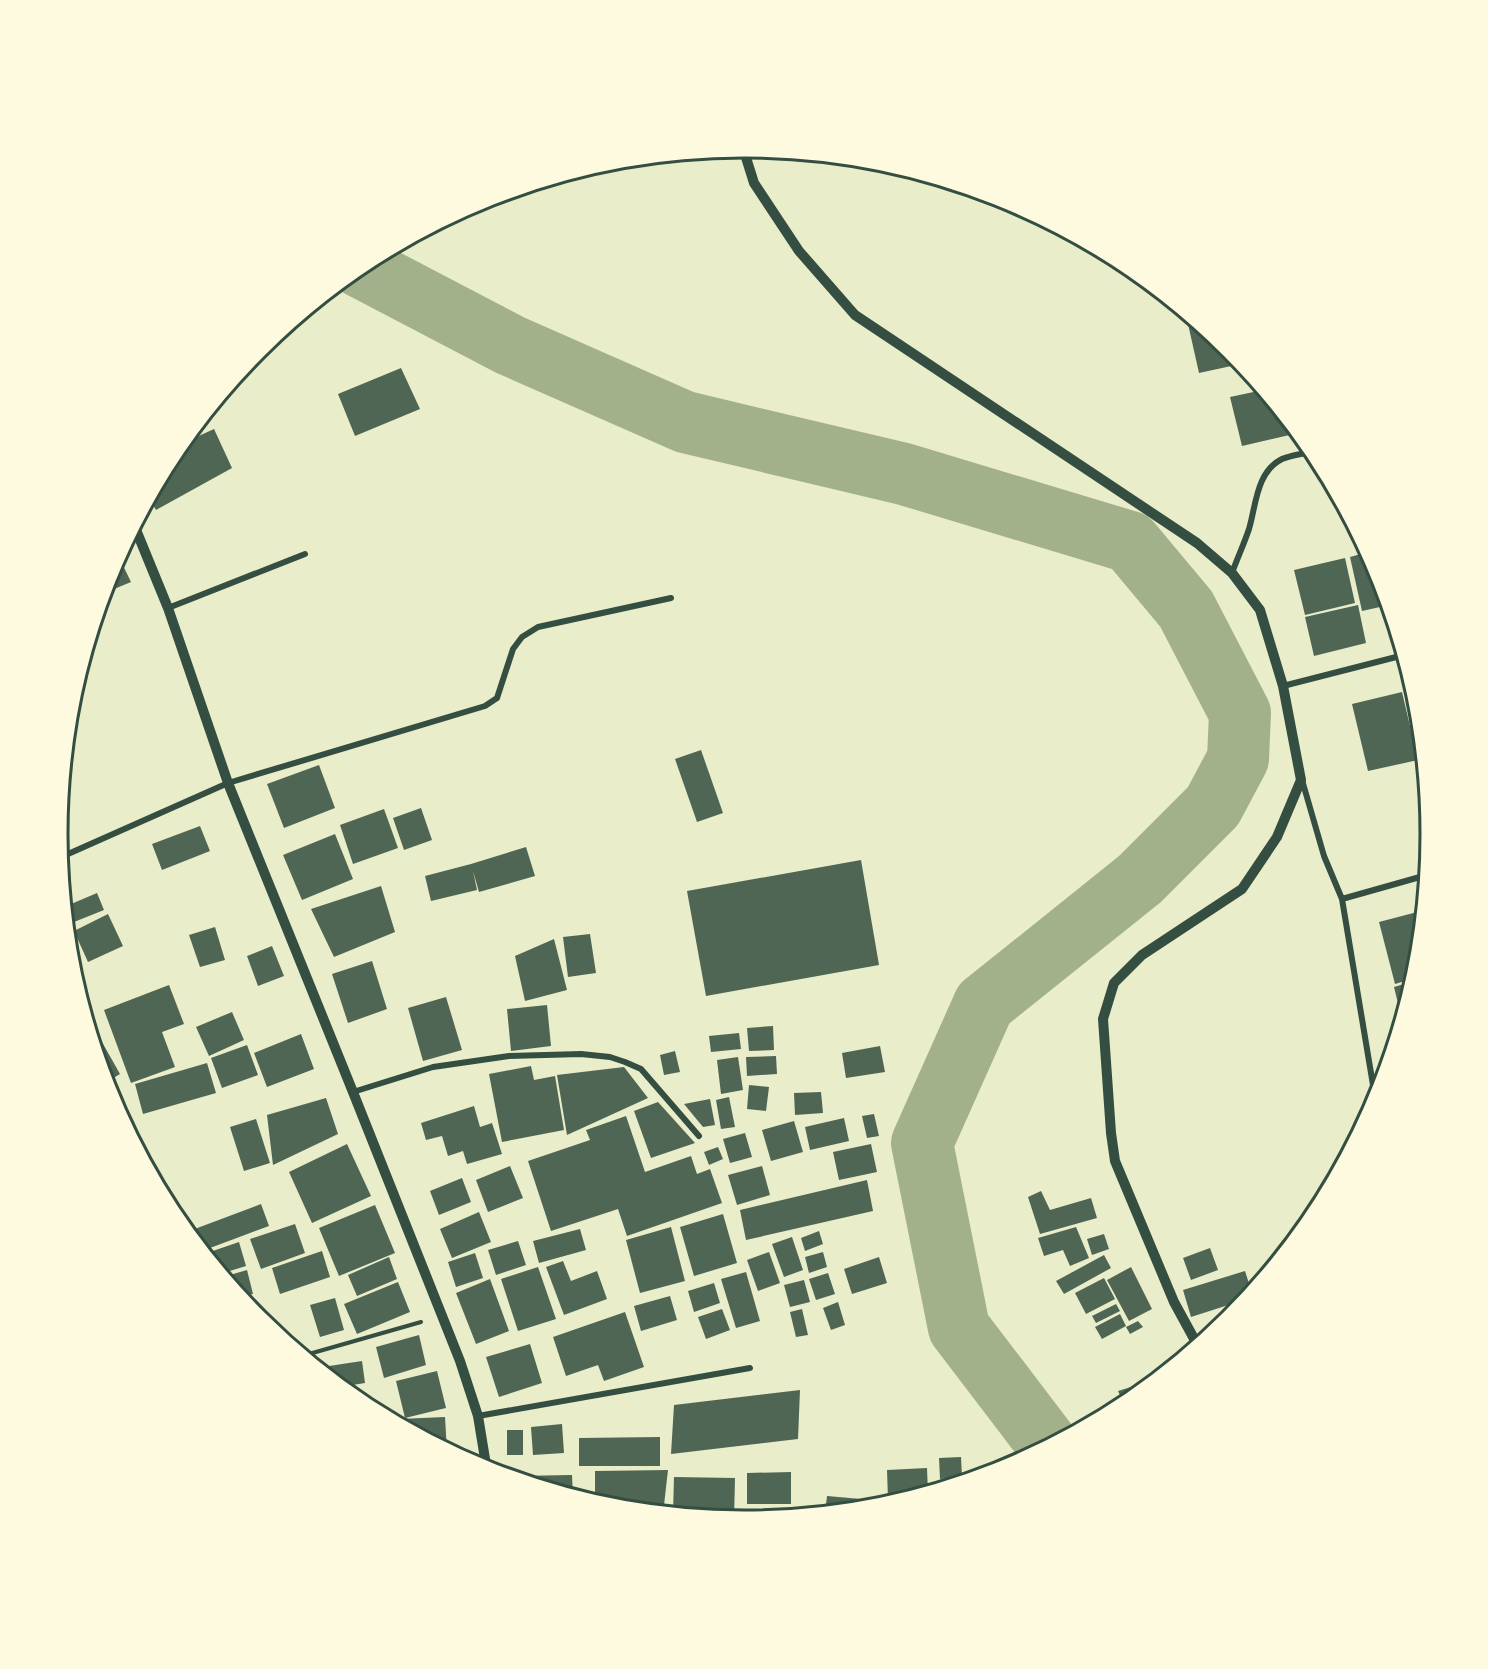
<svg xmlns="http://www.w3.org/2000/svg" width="1488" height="1669" font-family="'Playfair Display',serif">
  <rect width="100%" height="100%" fill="#e9edc9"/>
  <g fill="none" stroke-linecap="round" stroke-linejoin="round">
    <path stroke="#a3b18a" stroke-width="62" d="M359,266l151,79 175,77 219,52 226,68 56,67 54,104 -2,46 -25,47 -73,73 -156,125 -62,139 37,185 90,118"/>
  </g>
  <path fill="#4f6655" d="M1186,315h2l42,34 4,4 2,12 -37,8z
    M401,368l19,41 -65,27 -17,-42z
    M1263,390l29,34 2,10 -52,12 -12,-49z
    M214,429l18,39 -76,42 -7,-12 24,-45 6,-8z
    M1368,552l11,20 10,33 -27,6 -12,-54z
    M118,555l13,27 -29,12 7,-23z
    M1345,558l10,45 -50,12 -11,-45z
    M1358,605l8,38 -52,13 -9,-39z
    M1415,690l3,11 5,53 -4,1 -15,-63z
    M1402,692l16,68 -50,11 -16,-67z
    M701,750l22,63 -26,9 -22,-63z
    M1424,762l5,51h-2l-11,-50z
    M319,765l16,43 -51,20 -17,-44z
    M421,808l11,32 -28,10 -11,-32z
    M384,809l14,39 -45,16 -13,-39z
    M200,826l10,25 -48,19 -10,-26z
    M335,834l18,45 -51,21 -19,-45z
    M526,847l9,29 -56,16 -6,-21 4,19 -46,11 -6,-25 46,-12z
    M861,860l18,105 -173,31 -19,-105z
    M381,886l14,46 -61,25 -23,-48z
    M97,893l7,17 -35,14 -4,-9 -1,-8z
    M1421,911l2,6 -5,52 -3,9 -20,6 -16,-62z
    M108,914l15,32 -35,16 -14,-31z
    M215,927l10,33 -25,7 -11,-32z
    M590,934l6,39 -28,4 -5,-40z
    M554,939l13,51 -42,11 -10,-45z
    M272,946l12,30 -26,10 -11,-30z
    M372,961l15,48 -39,14 -16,-49z
    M84,980l8,34 -8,1 -10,-33z
    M1414,981l-12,39 -8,-33z
    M169,985l15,39 -22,8 13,35 -44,16 -27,-73z
    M446,997l16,53 -39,11 -15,-53z
    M547,1005l4,41 -40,5 -4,-42z
    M232,1012l12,28 -35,16 -13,-29z
    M773,1026l1,24 -25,1 -2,-23z
    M739,1033l2,16 -30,3 -2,-16z
    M301,1034l13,35 -47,18 -13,-34z
    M98,1035l22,39 -15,9 -13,-44z
    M247,1045l11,30 -36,13 -11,-30z
    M880,1046l5,26 -39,6 -4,-25z
    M675,1051l5,21 -16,3 -4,-20z
    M776,1056l1,18 -30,2 -1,-19z
    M738,1057l5,33 -22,4 -4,-34z
    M207,1063l9,30 -73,21 -8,-30z
    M531,1066l3,14 21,-4 9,54 -62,12 -13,-68z
    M624,1067l24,31 -81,37 -10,-60z
    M749,1085l20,2 -3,24 -19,-2z
    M821,1092l2,21 -28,2 -1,-22z
    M729,1097l6,30 -14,2 -5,-29z
    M326,1098l12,36 -65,31 -6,-50z
    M710,1099l5,26 -12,2 -19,-23z
    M658,1102l37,41 -44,15 -17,-47z
    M474,1106l6,21 12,-4 10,31 -35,10 -4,-13 -15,5 -6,-20 -16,4 -5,-17z
    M874,1114l5,22 -12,2 -5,-22z
    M626,1116l19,56 46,-16 6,18 13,-5 12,34 -95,33 -9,-27 -67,22 -23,-70 62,-21 -4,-10z
    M844,1118l5,23 -39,9 -5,-23z
    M256,1119l14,44 -26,8 -14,-44z
    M794,1121l9,31 -32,9 -9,-31z
    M745,1133l7,24 -22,6 -7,-24z
    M347,1144l24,52 -59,27 -23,-51z
    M871,1144l6,28 -38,8 -6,-28z
    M718,1147l5,12 -14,6 -5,-13z
    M510,1166l13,32 -35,14 -12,-32z
    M762,1166l8,29 -33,10 -9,-30z
    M462,1178l9,24 -32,13 -9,-24z
    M867,1180l6,31 -127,29 -6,-30z
    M1041,1191l9,19 41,-12 6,20 -57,16 -12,-37z
    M261,1204l8,22 -67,25 -4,-4 -6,-17z
    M375,1205l20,48 -56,23 -20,-48z
    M479,1212l12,30 -39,16 -12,-29z
    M723,1214l14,49 -43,13 -14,-49z
    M295,1224l10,29 -44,16 -11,-30z
    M671,1227l14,54 -45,12 -14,-53z
    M1076,1227l13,31 -19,8 -7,-16 -19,6 -6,-18z
    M580,1229l6,21 -47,13 -6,-22z
    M819,1231l4,13 -18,7 -4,-13z
    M1104,1234l5,15 -17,6 -5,-16z
    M792,1237l11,33 -19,7 -12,-33z
    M518,1241l8,24 -30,10 -8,-25z
    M239,1242l7,24 -26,8 -16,-20z
    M1210,1248l8,22 -27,10 -8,-22z
    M322,1251l8,26 -50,17 -8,-26z
    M769,1252l11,31 -22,8 -11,-31z
    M823,1252l4,15 -18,6 -4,-16z
    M475,1253l8,25 -27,9 -8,-25z
    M1104,1255l7,13 -47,26 -8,-13z
    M389,1257l8,22 -40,17 -9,-21z
    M879,1257l8,26 -35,11 -8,-25z
    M563,1261l8,20 26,-10 10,28 -43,16 -18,-48z
    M538,1267l18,52 -38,12 -17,-52z
    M1131,1267l21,42 -23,12 -22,-41z
    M247,1270l6,24 -14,3 -16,-20z
    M1245,1271l7,22 -5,6 -56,18 -8,-27z
    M746,1272l14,49 -24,7 -15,-49z
    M828,1273l7,21 -19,6 -7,-21z
    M1104,1278l11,21 -29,15 -11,-21z
    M490,1279l19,52 -33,13 -20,-51z
    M804,1280l6,22 -20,5 -6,-22z
    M398,1282l12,30 -53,22 -13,-30z
    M714,1283l6,20 -26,9 -6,-21z
    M670,1296l7,24 -36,11 -7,-25z
    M335,1298l9,32 -24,7 -10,-32z
    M838,1302l7,23 -14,5 -8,-22z
    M1116,1304l4,7 -24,12 -4,-7z
    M722,1309l8,21 -24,9 -8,-22z
    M802,1309l6,26 -12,2 -6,-25z
    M625,1312l19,55 -40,14 -6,-16 -32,11 -13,-39z
    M1120,1314l6,12 -24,13 -7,-12z
    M1138,1321l5,6 -13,7 -4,-7z
    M419,1335l7,30 -42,13 -8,-31z
    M530,1344l12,39 -43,14 -13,-40z
    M362,1361l3,22 -18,3 1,8 -32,-26z
    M437,1371l9,37 -41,10 -9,-37z
    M1160,1378l-35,28 -7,-15z
    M800,1390l-2,49 -127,15 3,-49z
    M445,1417l2,34 -58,-31 10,-1z
    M562,1424l2,29 -31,2 -2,-28z
    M507,1430h16v25h-16z
    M660,1437v29h-81v-28z
    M961,1457l1,20 -22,2 -1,-21z
    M927,1468l1,25 -20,6 -20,1 -1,-30z
    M668,1470l-5,44 -53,-6 -15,-4v-33z
    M791,1472v32h-44v-31z
    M572,1475l1,22 -58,-18v-3z
    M674,1477l61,1 -1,42 -61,-6z
    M827,1496l34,3 -1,11 -35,3z
    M743,1514l41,2v2l-40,3h-2z"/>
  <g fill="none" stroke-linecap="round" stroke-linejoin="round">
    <path stroke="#344e41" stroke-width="4" d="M302,1356l119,-34"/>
    <path stroke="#344e41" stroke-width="6" d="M1232,573c5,-14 12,-29 17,-44 7,-23 7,-57 33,-70 9,-4 22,-5 32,-8
      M168,608l137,-54
      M1283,686l121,-31
      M1302,780l22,76 18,43 34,204
      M59,858l169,-75 257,-77 12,-8 16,-49 9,-12 16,-10 133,-29
      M1342,899l85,-24
      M353,1092l80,-25 76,-11 72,-2 29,3 15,5 16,7 58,67
      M478,1416l272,-48"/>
    <path stroke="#344e41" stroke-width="10" d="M743,148l11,35 45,68 56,64 342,228 35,30 28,37 23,76 18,94 -24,57 -35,52 -100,66 -28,28 -11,36 8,114 4,28 59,141 24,44
      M134,525l34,83 60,175 125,309 107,269 18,55 9,55"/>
  </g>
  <path d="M0 0H1488V1669H0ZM68 834a676 676 0 1 1 1352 0a676 676 0 1 1-1352 0Z" fill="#fefae0" fill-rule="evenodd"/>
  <path fill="none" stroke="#344e41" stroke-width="3" d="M68 834a676 676 0 1 1 1352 0a676 676 0 1 1-1352 0Z"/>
</svg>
